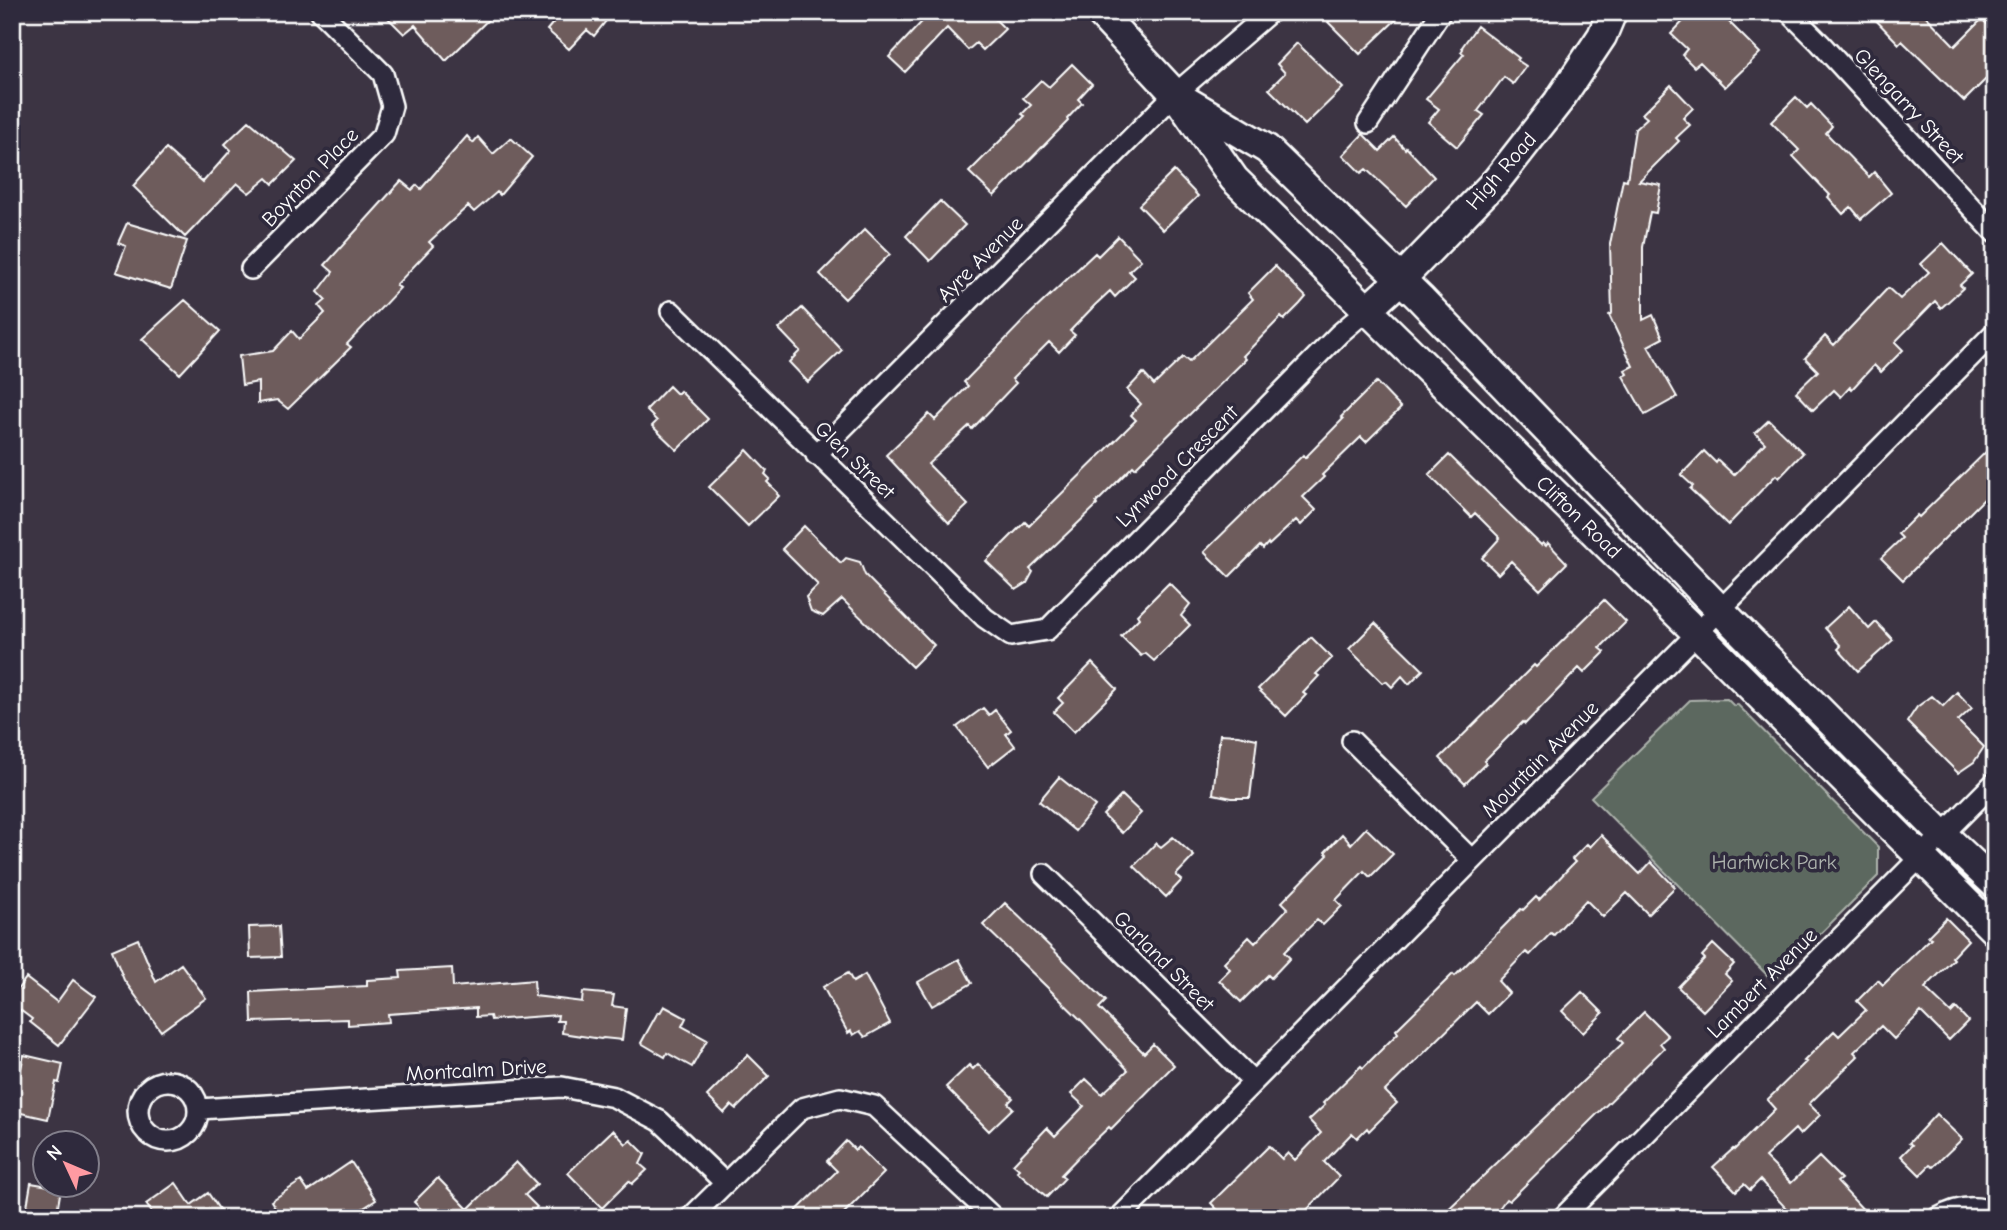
<svg xmlns="http://www.w3.org/2000/svg" width="2007" height="1230" font-family="'Comic Neue',sans-serif">
  <rect width="100%" height="100%" fill="#3c3443"/>
  <filter id="ink" filterUnits="userSpaceOnUse"><feTurbulence type="fractalNoise" baseFrequency=".0143" numOctaves="2"/><feDisplacementMap in="SourceGraphic" scale="14" xChannelSelector="R" yChannelSelector="G"/><feConvolveMatrix kernelMatrix="1 2 1 2 8 2 1 2 1" color-interpolation-filters="sRGB"/></filter>
  <g filter="url(#ink)">
    <path fill="#5c685e" stroke="#aeb4ae" stroke-width="2" d="M1727,699l7,7 3,-2 141,143v29l-105,105 -182,-184 99,-97z"/>
    <path fill="#6e5b5b" stroke="#fff" stroke-width="2" d="M382,12h114l-50,49 -31,-36 -11,9z
      M562,12h51l-19,24 -7,-6 -18,19 -22,-19z
      M931,12h57l17,17 -22,21 -7,-7 -8,7 -21,-22 -42,44 -16,-15z
      M1339,12h65l-44,42 -32,-32z
      M1692,12h27l41,41 -35,34 -25,-25 -6,5 -12,-12 5,-6 -16,-15z
      M1868,12h54l33,34 27,-27 13,13v38l-31,31 -62,-60 -3,3z
      M1477,26l42,32 -2,2 9,6 -13,18 -9,-7 -26,34 6,4 -27,32 -29,-25 11,-13 -13,-10 38,-45 -3,-2 2,-3 -1,-2z
      M1297,43l46,45 -38,37 -36,-36 16,-16 -8,-9z
      M1072,64l20,20 -14,15 4,4 -15,16 1,2 -74,75 -25,-24 56,-56 -3,-2 9,-9 -8,-7 18,-18 8,7z
      M1671,85l22,23 -10,10 7,7 -14,13 3,3 -40,40 22,4 -5,28 -6,-1 -7,35v73l10,-5 10,23 -15,8 29,51 -32,18 -22,-39 4,-2 -2,-4 8,-4 -24,-51 3,-2 -2,-69 13,-65 4,1 8,-51 12,-11 -5,-4z
      M1796,97l11,11 4,-4 21,22 -6,7 43,44 5,-5 17,21 -30,26 -10,-12 -8,7 -15,-17 2,-2 -37,-39 6,-6 -28,-28z
      M249,121l47,40 -23,23 -6,-6 -18,15 -12,-10 -52,54 -52,-51 33,-37 37,33 28,-32 -6,-6z
      M1363,134l17,17 14,-14 11,12 1,-2 28,30 -28,29 -40,-37 -5,4 -18,-18z
      M467,136l6,7 5,-6 15,17 18,-16 21,19 -32,38 -3,-3 -23,20 -6,-6 -39,36 4,4 -37,39 4,3 -53,56 4,3 -63,62 -11,-9 -19,3v-21l-16,3 -3,-29 34,-5 19,-20 7,8 26,-26 -6,-7 7,-6 -8,-8 15,-20 -8,-7 76,-84 11,9 5,-5 4,4z
      M1174,171l24,25 -35,34 -24,-25z
      M940,201l25,24 -35,36 -24,-25z
      M127,223l60,18 -16,48 -55,-17 10,-26 -8,-3z
      M865,229l25,25 -45,45 -25,-25z
      M1118,236l23,24 -12,11 6,6 -20,20 -5,-6 -15,14 -25,26 5,4 -16,17 -10,-10 -37,37 4,4 -44,46 -3,-3 -41,38 40,41 -19,18 -63,-68 43,-41 6,6 33,-34 -4,-4 66,-68 65,-61 3,3z
      M1943,243l29,31 -12,11 3,3 -22,20 -6,-7 -40,41 8,8 -22,22 -7,-7 -22,24 -2,-2 -9,10 -7,-7 -21,20 -17,-18 22,-21 -13,-13 20,-22 9,9 54,-57 12,11 29,-27 -8,-8z
      M1275,266l31,31 -6,7 -16,16 -3,-3 -38,39 3,3 -111,109 -2,-2 -37,37 1,2 -67,64 3,3 -6,11 -11,7 -30,-29 39,-39 4,4 107,-106 -5,-5 10,-11 -14,-14 16,-17 11,12 29,-28 6,5 64,-63 -5,-6z
      M185,300l35,31 -40,43 -38,-35z
      M802,308l40,42 -34,32 -19,-20 11,-11 -21,-22z
      M1376,382l25,26 -35,34 -5,-5 -39,38 2,2 -21,20 13,13 -15,15 -5,-5 -27,25 -1,-2 -5,6 -3,-3 -31,31 -25,-25 99,-97 2,3 38,-39 -2,-2z
      M669,386l8,8 3,-3 28,28 -31,31 -25,-24 5,-5 -11,-11z
      M1769,420l34,33 -24,25 -3,-3 -48,50 -38,-36 3,-3 -12,-11 23,-24 12,12 2,-3 16,15 31,-32 -10,-10z
      M1995,443v45l-92,92 -22,-22 21,-20 -4,-4 19,-19 2,2z
      M747,450l20,21 -2,3 5,5 -3,3 11,11 -1,1 2,2 -31,30 -39,-39z
      M1449,455l92,90 2,-2 3,3 2,-3 19,20 -27,27 -29,-29 -13,13 -16,-16 18,-20 -25,-25 -4,4 -42,-42z
      M804,526l37,37 5,-5 14,4 5,13 69,70 -22,22 -70,-68 -19,17 -12,-5 -5,-14 12,-12 -36,-36z
      M1169,583l21,21 -9,12 9,9 -36,36 -9,-8 -4,3 -20,-20 18,-18 -2,-3z
      M1604,600l22,22 -26,26 5,4 -21,21 -5,-5 -54,56 -2,-2 -39,39 2,2 -21,21 -25,-26 94,-93 2,2z
      M1849,606l20,23 7,-7 17,18 -35,31 -20,-22 3,-3 -16,-18z
      M1375,623l48,47 -14,14 -7,-8 -10,11 -6,-6 -3,2 -34,-34z
      M1311,637l21,21 -16,16 3,2 -16,17 3,2 -20,21 -28,-27z
      M1092,663l25,26 -43,43 -20,-20 9,-9 -5,-5z
      M1957,692l15,16 -14,13 26,26 -10,15 -16,11 -51,-51 10,-15 15,-11 11,10z
      M983,708l6,7 6,-5 16,20 -5,4 9,12 -27,21 -31,-40z
      M1220,734l18,1 19,4 -7,59h-18l-19,-4z
      M1059,777l36,29 -20,25 -36,-30z
      M1122,795l19,18 -19,20 -19,-18z
      M1366,828l27,26 -23,23 -6,-6 -28,29 6,6 -19,19 -6,-5 -33,32 6,6 -19,20 -3,-3 -27,27 -22,-22 11,-11 -6,-6 25,-26 6,6 33,-35 -6,-6 46,-47 -3,-3 17,-18 9,10z
      M1601,835l39,39 11,-12 24,25 -27,27 -21,-21 -24,24 -17,-17 -32,35 -3,-2 -21,22 -4,-3 -28,29 11,12 -21,21 -12,-12 -91,89 12,12 -28,28 -2,-3 -10,10 -5,-5 -28,29 15,15 -40,41h-74l-14,-15 58,-57 13,13 6,-6 7,7 26,-27 -12,-13 16,-15 -2,-2 38,-37 2,2 35,-35 -2,-3 57,-56 2,2 66,-67 2,1 13,-13 3,3 30,-32 6,-6 -3,-3 15,-15 3,3z
      M1173,837l21,19 -18,19 6,5 -16,17 -32,-31 22,-23 5,4z
      M1005,903l101,98 -7,7 45,45 9,-9 21,21 -63,64 -2,-2 -21,20 -27,28 4,3 -18,19 -30,-26 2,-2 -6,-5 34,-36 8,8 29,-30 -13,-12 15,-15 16,15 26,-24 -44,-47 -101,-98z
      M1946,918l22,22 -16,17 2,2 -29,29 26,25 5,-5 12,13 -19,19 -28,-28 -27,27 -13,-13 -27,26 4,4 -49,48 11,11 -20,20 -5,-6 -30,28 26,26 28,-26 22,22 -4,3 34,36h-76l-35,-38 -10,10 -6,-6 -8,7 -23,-24 20,-18 1,1 41,-41 -8,-9 39,-38 -2,-1 30,-30 5,5 27,-26 -9,-9 21,-21 5,5 48,-47 -3,-2z
      M279,926l2,31 -31,1 -1,-31z
      M138,939l18,43 25,-18 25,34 -45,33 -37,-51 -12,-30z
      M1713,944l21,20 -9,10 7,7 -29,30 -25,-24 27,-28 -3,-3z
      M959,959l13,24 -40,23 -14,-24z
      M452,968l1,19 81,-7 1,16 47,6 1,-10 31,3 -2,11 14,2 -4,32 -19,-2 -2,1 -39,-6 1,-12h-6l1,-6 -67,5 -1,-4 -14,1v-9l-88,6 1,8 -41,3v-6l-96,3 -1,-30 116,-6v-6l34,-2 -1,-7z
      M848,973l5,9 12,-7 25,48 -25,14 -5,-6 -7,4 -2,-4 -3,2 -25,-46z
      M26,978l31,24 16,-22 23,17 -37,48 -29,-23 2,-3 -20,-15v-7z
      M1582,992l21,21 -20,20 -21,-22z
      M664,1006l22,12 -4,8 25,14 -15,27 -25,-14 -2,4 -24,-14 17,-31 2,1z
      M1644,1012l24,24 -8,7 4,5 -155,153 -3,-2 -14,19h-53l184,-175 -5,-5z
      M24,1055l39,9 -4,19 -3,-1 -8,37 -36,-8v-21l4,1z
      M748,1055l21,21 -33,33 -5,-4 -7,8 -17,-17z
      M978,1064l35,34 -5,5 5,5 -24,23 -43,-44 23,-22 4,4z
      M1936,1114l26,25 -29,28 -3,-2 -10,10 -19,-19 11,-11 -3,-2z
      M613,1130l13,14 5,-4 14,14 -5,10 7,6 -15,14 -3,-3 -27,27 -34,-35z
      M846,1141l9,9 3,-3 26,26 -45,45h-50l48,-47 -10,-10z
      M351,1162l25,38 -28,18h-66l-11,-17 30,-20 7,10z
      M516,1162l21,22 -12,11 12,12 -11,11h-96l-16,-16 24,-24 30,31z
      M31,1183l30,5 -5,30h-31z
      M176,1183l15,22 17,-12 17,25h-69l-10,-14z"/>
    <g fill="none" stroke-linecap="round" stroke-linejoin="round">
      <defs>
        <path id="minor" d="M1789,12l31,31 175,190
          M1368,123l73,-111
          M251,269l133,-135 8,-28 -9,-32 -62,-62
          M671,311l314,307 26,18 36,-6 292,-296 28,-24
          M816,455l359,-361 95,-82
          M1352,741l120,119
          M1044,874l209,207
          M138 1111a30 30 0 1 1 60 0a30 30 0 1 1-60 0Z
          M199,1109l363,-22 52,10 46,24 65,62
          M690,1218l112,-110 38,-10 34,8 120,112
          M1119,1218l876,-886
          M1562,1218l433,-436
          M1938,1218c19,-11 37,-14 57,-5"/>
        <path id="secondary" d="M1099,12l76,82 59,85 463,454 298,298
          M1183,99l84,50 153,149 300,312 222,224 53,50
          M1367,310l34,-31 96,-99 61,-78 44,-66 10,-24"/>
      </defs>
      <use href="#minor" stroke="#fff" stroke-width="24"/>
      <use href="#secondary" stroke="#fff" stroke-width="33"/>
      <use href="#minor" stroke="#2f2a3d" stroke-width="19"/>
      <use href="#secondary" stroke="#2f2a3d" stroke-width="28"/>
    </g>
  </g>
  <g text-anchor="middle" stroke-width="7" stroke-linejoin="round" paint-order="stroke">
    <g font-size="21" fill="#fff" stroke="#2f2a3d">
      <text transform="translate(1909 106) rotate(47)" y="7">Glengarry Street</text>
      <text transform="translate(1501 171) rotate(-49)" y="7">High Road</text>
      <text transform="translate(310 177) rotate(-46)" y="7">Boynton Place</text>
      <text transform="translate(980 259) rotate(-45)" y="7">Ayre Avenue</text>
      <text transform="translate(855 460) rotate(44)" y="7">Glen Street</text>
      <text transform="translate(1177 466) rotate(-45)" y="7">Lynwood Crescent</text>
      <text transform="translate(1579 517) rotate(44)" y="7">Clifton Road</text>
      <text transform="translate(1540 759) rotate(-45)" y="7">Mountain Avenue</text>
      <text transform="translate(1164 961) rotate(45)" y="7">Garland Street</text>
      <text transform="translate(1762 983) rotate(-45)" y="7">Lambert Avenue</text>
      <text transform="translate(476 1070) rotate(-3)" y="7">Montcalm Drive</text>
    </g>
    <g font-size="21" fill="#aeb4ae" stroke="#2f2a3d">
      <text x="1774" y="869">Hartwick Park</text>
    </g>
  </g>
  <rect width="2007" height="1230" fill="none" stroke="#2f2a3d" stroke-width="42"/>
  <rect x="21" y="21" width="1965" height="1188" fill="none" stroke="#fff" stroke-width="2.5" filter="url(#ink)"/>
  <g transform="translate(66 1164) rotate(314)"><circle r="33" fill="#2f2a3d" stroke="#827f8b" stroke-width="2"/>
  <path d="M0-5L12 26L0 18L-12 26Z" fill="#ff9aa2"/>
  <text y="-10" font-size="19" font-weight="bold" text-anchor="middle" fill="#ffffff">N</text>
  </g>
</svg>
